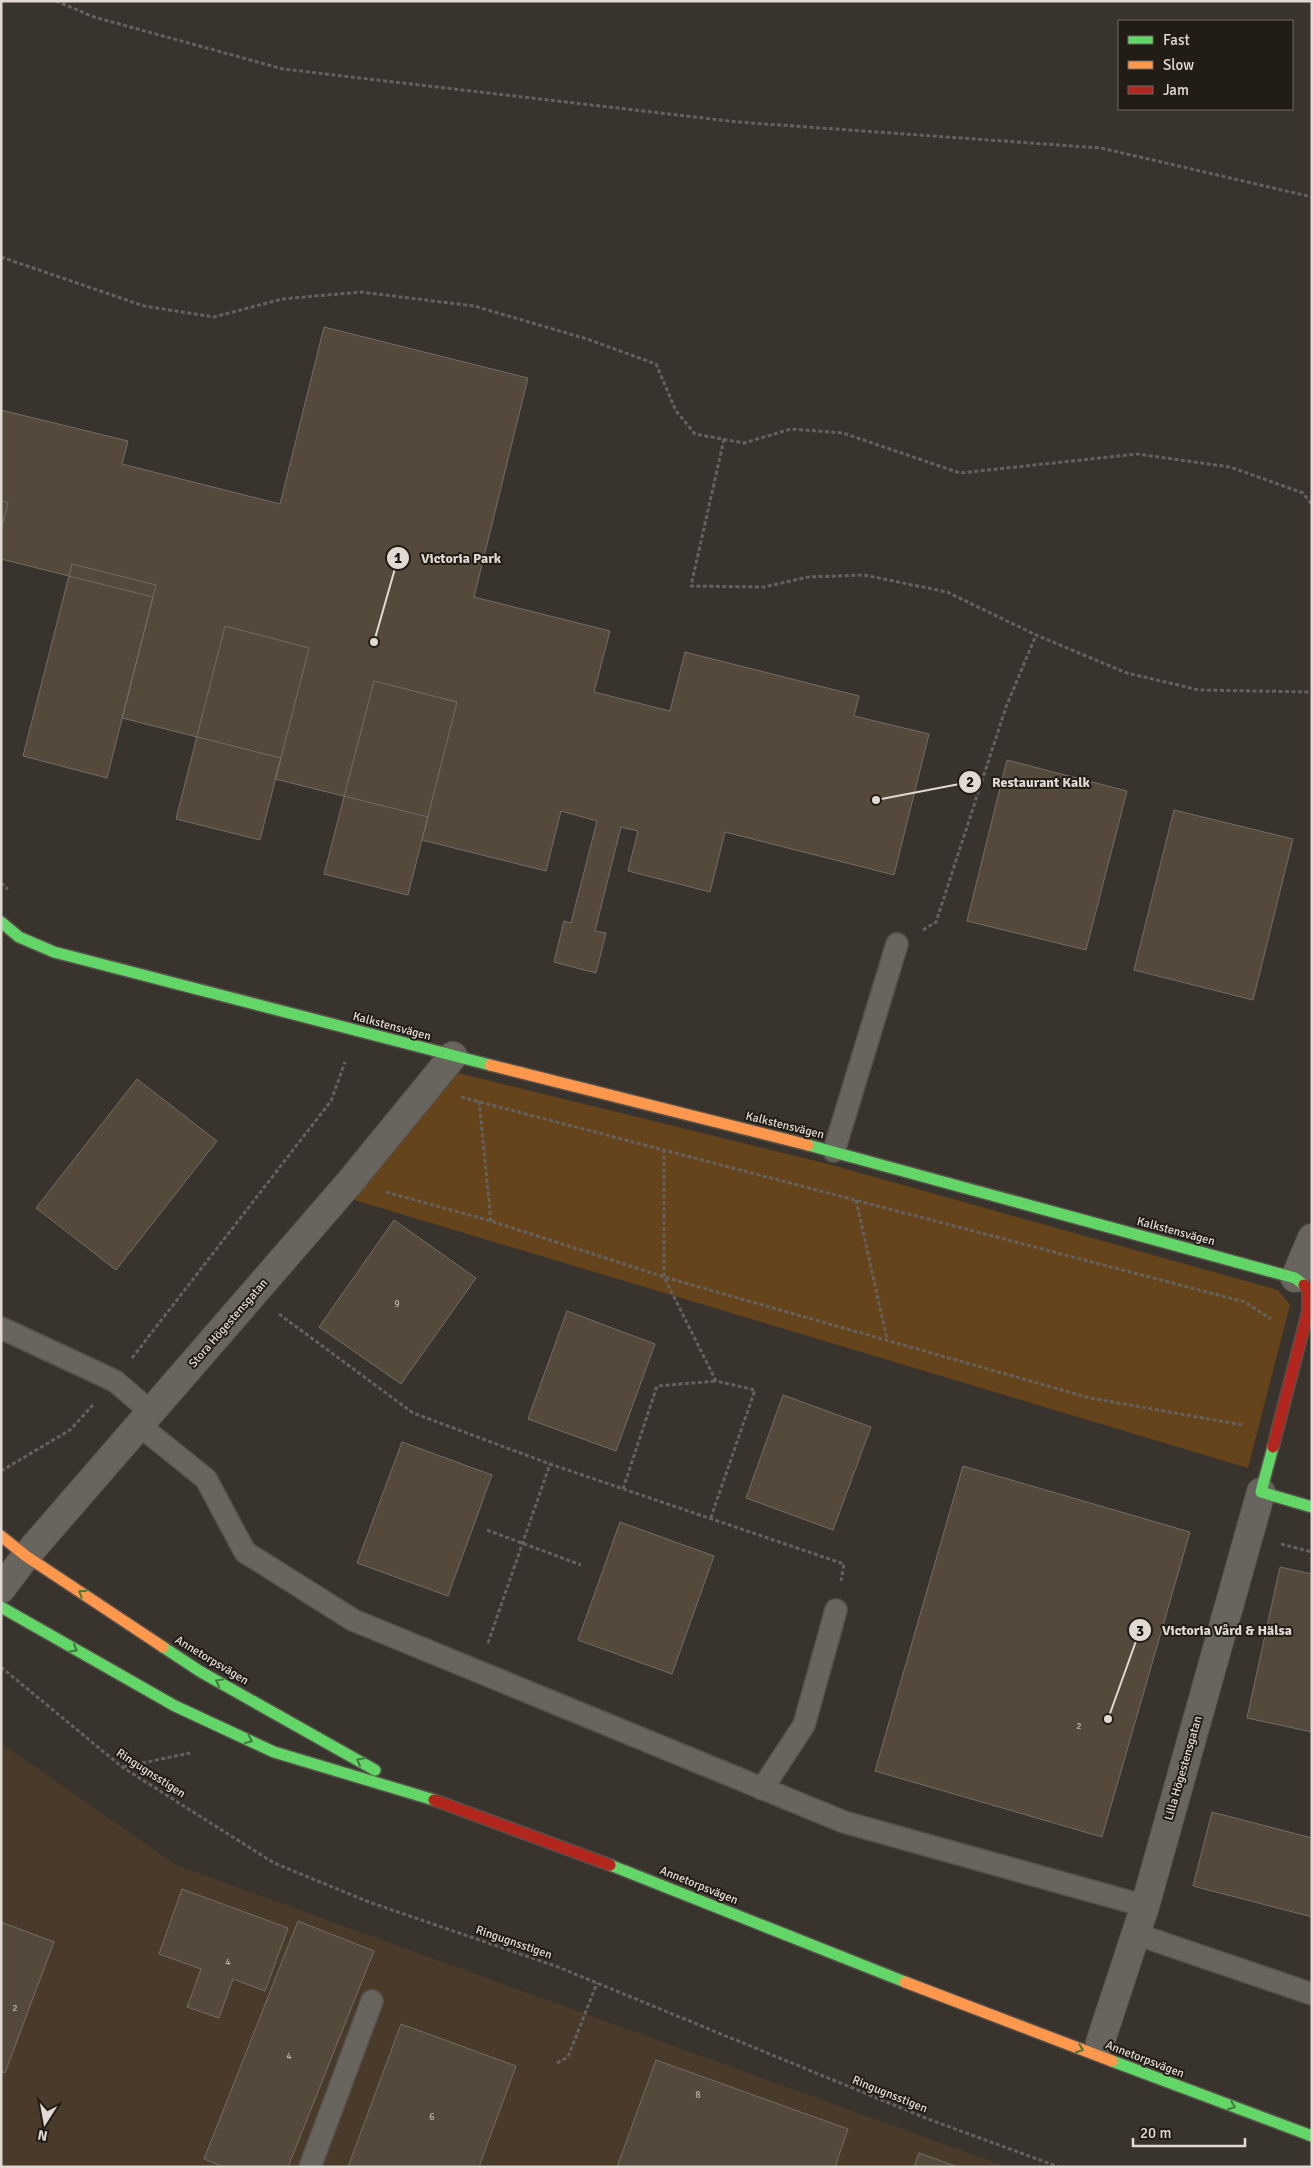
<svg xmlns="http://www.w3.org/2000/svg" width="1313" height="2168" font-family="Signika,sans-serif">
  <rect width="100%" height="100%" fill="#39332d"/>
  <path fill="#493a2a" d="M1,1743l175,122 831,302h-1006z"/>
  <path fill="#65431b" d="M458,1073l370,91 450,126 12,15 -42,163 -897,-269z"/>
  <path fill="#54493a" stroke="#736e68" d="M324,327l204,51 -54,219 136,34 -16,61 76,19 15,-59 174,44 -5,20 75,18 -35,141 -169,-43 -15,60 -82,-21 10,-40 -17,-4 -26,104 11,2 -10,40 -42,-11 10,-41 7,2 26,-102 -36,-10 -15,60 -124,-31 6,-23 -153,-38 6,-21 -159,-40 31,-121 -152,-38v-149l127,31 -6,23 158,40z
    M1,501l7,2 -7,27z
    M72,564l84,21 -49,193 -84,-22z
    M225,626l84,22 -49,192 -84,-21z
    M374,681l83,21 -49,193 -84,-21z
    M1007,760l120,31 -41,159 -119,-29z
    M1174,810l119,29 -40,161 -119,-30z
    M137,1079l80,62 -101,129 -80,-62z
    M394,1220l82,58 -75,106 -82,-57z
    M567,1311l88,33 -39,107 -88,-32z
    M783,1395l88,32 -38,103 -87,-32z
    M402,1442l90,33 -44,121 -91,-33z
    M963,1466l227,66 -88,305 -227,-66z
    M620,1522l94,34 -42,118 -94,-34z
    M1280,1567l32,7v158l-65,-14z
    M1212,1812l100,26v79l-119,-31z
    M182,1889l106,39 -23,63 -32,-12 -14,39 -32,-11 14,-38 -42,-15z
    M298,1921l76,30 -86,216h-64l-20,-8z
    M1,1922l53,20 -49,131 -4,-2z
    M401,2024l115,42 -37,101h-131z
    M656,2060l192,69 -13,38h-218z
    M919,2153l39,14h-44z"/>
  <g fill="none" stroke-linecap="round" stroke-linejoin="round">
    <defs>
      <path id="lane" d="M834,1151l63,-207
        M1,1328l114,53 36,31
        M139,1425l67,54 39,73 108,68 491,202 301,84
        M762,1789l42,-64 32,-115
        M1136,1934l176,60
        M310,2167l62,-166"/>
      <path id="street" d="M1295,1278l17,-40
        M1,1589l25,-33 324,-374 103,-126
        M1100,2043l45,-137 116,-414"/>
      <path id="fast" d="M1,922l18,15 35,15 436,113
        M808,1145l487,133 9,7
        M1273,1447l-12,45 51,15
        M1,1607l174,99 99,46 160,48
        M163,1647l38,25 174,98
        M610,1865l295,117
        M1112,2061l200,75"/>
      <path id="slow" d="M490,1065l318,80
        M1,1536l25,20 137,91
        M905,1982l207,79"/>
      <path id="jam" d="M1273,1447l35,-136v-22l-4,-4
        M434,1800l176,65"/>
    </defs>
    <use href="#lane" stroke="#57514b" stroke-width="24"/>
    <use href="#street" stroke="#57514b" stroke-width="30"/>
    <use href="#fast" stroke="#57514b" stroke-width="14"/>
    <use href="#slow" stroke="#57514b" stroke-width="14"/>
    <use href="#jam" stroke="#57514b" stroke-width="14"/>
    <path stroke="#65615d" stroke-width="3" stroke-dasharray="4 2.5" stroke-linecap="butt" d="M56,1l38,16 189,52 454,53 364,26 211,49
      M1,257l143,49 70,11 68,-18 79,-7 113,14 113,33 69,25 20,47 19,23 49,9 47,-14 52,4 117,40 177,-19 93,13 73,26 9,12
      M724,439l-33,147 73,1 44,-10 56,-2 83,17 89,43 91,38 72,17 113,2
      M1,883l7,6
      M923,930l13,-8 70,-215 30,-72
      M461,1097l784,205 26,17
      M479,1101l12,120
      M664,1149v128l52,104 39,9 -45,130
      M386,1192l105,29 173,56 426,121 153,27
      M856,1200l31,139
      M279,1314l134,99 137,51 294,100 -3,17
      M132,1358l199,-257 14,-39
      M1,1471l69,-41 23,-25
      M623,1489l34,-103 59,-5
      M487,1530l94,35
      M1281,1544l31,8
      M488,1643l62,-179
      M1,1667l121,100 152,96 95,39 189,65 370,152 131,48
      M123,1767l67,-14
      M557,2063l11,-6 29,-74"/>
    <use href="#lane" stroke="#68645e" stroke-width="21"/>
    <use href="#street" stroke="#68645e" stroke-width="28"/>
    <use href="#fast" stroke="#63d668" stroke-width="11"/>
    <use href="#slow" stroke="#ff974d" stroke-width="11"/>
    <use href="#jam" stroke="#b3261e" stroke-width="11"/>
  </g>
  <defs><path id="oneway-chevron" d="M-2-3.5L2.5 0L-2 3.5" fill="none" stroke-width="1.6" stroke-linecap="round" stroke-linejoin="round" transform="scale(1.25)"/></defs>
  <g stroke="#42793f">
    <use href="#oneway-chevron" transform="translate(82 1593) rotate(-147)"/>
    <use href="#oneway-chevron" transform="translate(74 1649) rotate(30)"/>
    <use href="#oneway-chevron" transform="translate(219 1682) rotate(-151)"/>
    <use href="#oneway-chevron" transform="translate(249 1740) rotate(25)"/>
    <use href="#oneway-chevron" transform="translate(360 1761) rotate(-151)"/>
    <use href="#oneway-chevron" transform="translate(1080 2049) rotate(21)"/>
    <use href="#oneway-chevron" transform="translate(1232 2106) rotate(21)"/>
  </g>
  <g text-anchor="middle" stroke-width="4" stroke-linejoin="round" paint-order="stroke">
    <g font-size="10" fill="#beb5ac">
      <text x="397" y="1307">9</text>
      <text x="1079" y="1729">2</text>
      <text x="228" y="1965">4</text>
      <text x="15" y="2011">2</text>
      <text x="289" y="2059">4</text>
      <text x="698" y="2098">8</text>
      <text x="432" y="2120">6</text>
    </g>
    <g font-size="12" fill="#e1d9d2" stroke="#211c16">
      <text transform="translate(392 1026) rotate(15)" y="4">Kalkstensvägen</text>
      <text transform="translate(785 1125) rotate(14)" y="4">Kalkstensvägen</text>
      <text transform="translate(1176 1231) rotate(15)" y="4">Kalkstensvägen</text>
      <text transform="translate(228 1323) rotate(-49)" y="4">Stora Högestensgatan</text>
      <text transform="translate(212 1660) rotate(31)" y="4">Annetorpsvägen</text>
      <text transform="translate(1183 1768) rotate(-74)" y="4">Lilla Högestensgatan</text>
      <text transform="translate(151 1773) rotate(33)" y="4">Ringugnsstigen</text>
      <text transform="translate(699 1885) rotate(22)" y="4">Annetorpsvägen</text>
      <text transform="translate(514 1942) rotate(19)" y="4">Ringugnsstigen</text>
      <text transform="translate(1145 2059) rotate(21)" y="4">Annetorpsvägen</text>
      <text transform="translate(890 2094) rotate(22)" y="4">Ringugnsstigen</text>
    </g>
  </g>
  <path fill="none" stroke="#e1d9d2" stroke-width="2" d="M374 642L398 558M876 800L970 782M1108 1719L1140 1630"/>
  <g fill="#e1d9d2" stroke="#211c16" stroke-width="2">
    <circle cx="374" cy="642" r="5"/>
    <circle cx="876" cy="800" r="5"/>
    <circle cx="1108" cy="1719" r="5"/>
    <circle cx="398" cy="558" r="12"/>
    <circle cx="970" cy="782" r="12"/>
    <circle cx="1140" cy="1630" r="12"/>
  </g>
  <g font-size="15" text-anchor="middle" font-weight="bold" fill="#111">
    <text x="398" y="563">1</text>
    <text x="970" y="787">2</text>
    <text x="1140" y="1636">3</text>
  </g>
  <g font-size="14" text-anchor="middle" font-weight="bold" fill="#e1d9d2" stroke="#211c16" stroke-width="4" stroke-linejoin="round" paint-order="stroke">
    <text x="461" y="563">Victoria Park</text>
    <text x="1041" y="787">Restaurant Kalk</text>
    <text x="1227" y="1635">Victoria Vård &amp; Hälsa</text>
  </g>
  <rect width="1313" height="2168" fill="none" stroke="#e1d9d2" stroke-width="5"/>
  <rect x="1118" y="20" width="175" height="90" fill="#211c16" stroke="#6e6861"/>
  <rect x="1128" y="36" width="25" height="8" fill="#63d668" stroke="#6e6861"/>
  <text x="1163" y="45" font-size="15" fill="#e1d9d2">Fast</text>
  <rect x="1128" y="61" width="25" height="8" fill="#ff974d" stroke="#6e6861"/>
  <text x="1163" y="70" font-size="15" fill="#e1d9d2">Slow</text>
  <rect x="1128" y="86" width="25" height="8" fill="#b3261e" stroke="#6e6861"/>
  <text x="1163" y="95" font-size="15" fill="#e1d9d2">Jam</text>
  <g transform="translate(45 2123) rotate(191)" stroke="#211c16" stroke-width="4" paint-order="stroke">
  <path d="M0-4L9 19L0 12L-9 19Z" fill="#e1d9d2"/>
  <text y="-8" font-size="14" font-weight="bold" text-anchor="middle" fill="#e1d9d2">N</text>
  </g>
  <path d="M1133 2138v8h112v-8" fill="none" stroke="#e1d9d2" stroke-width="2.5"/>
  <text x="1140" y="2138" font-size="15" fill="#e1d9d2" stroke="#211c16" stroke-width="4" paint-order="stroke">20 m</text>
</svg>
